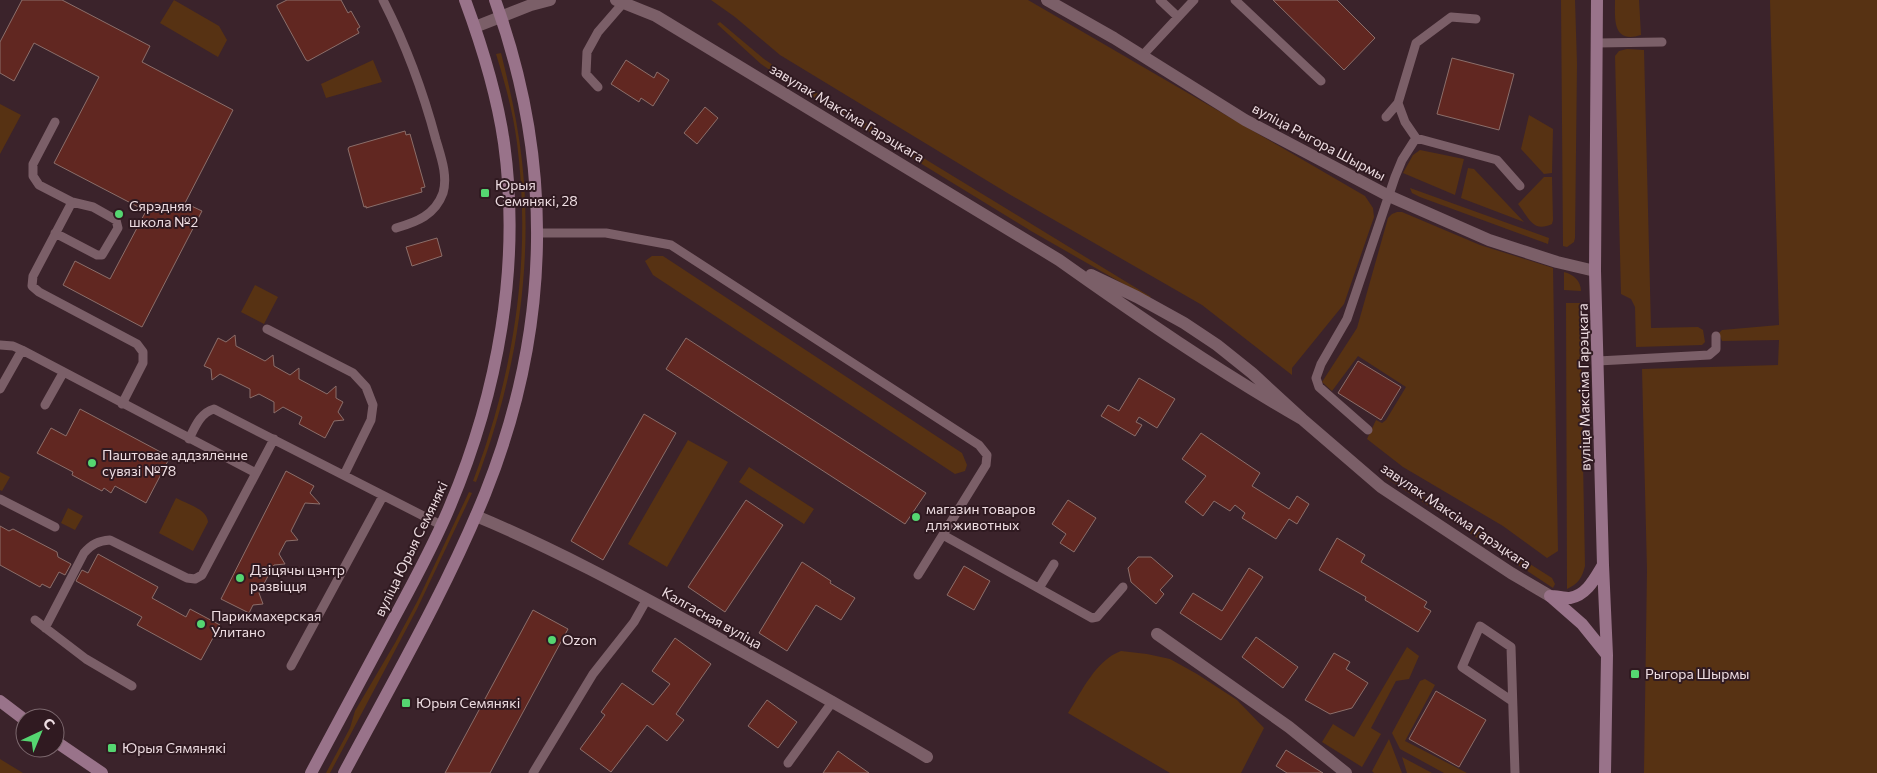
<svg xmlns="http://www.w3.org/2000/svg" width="1877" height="773" font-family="Commissioner,sans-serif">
  <rect width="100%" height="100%" fill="#3b232b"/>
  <path fill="#573213" d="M174,0l45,26 8,14 -9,17 -58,-34z
    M711,0h317l337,196 8,12 1,9 -30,87 -52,64v7l-90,-70 -193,-111 -229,-139 -45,-38z
    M1561,0h14l2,64 -2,174 -1,4 -7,5 -4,-1z
    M1615,0h24l2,35c-29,9 -26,-16 -26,-35z
    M1770,0h107v773h-233l3,-203 -5,-201 136,-4 1,-25 -57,1 -3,-8 3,-3 57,-5z
    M720,22l44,37 25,17 362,221 -3,1 -117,-67 -243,-149 -27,-18 -44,-40z
    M1627,49l17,1 7,278 47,-1 5,3 2,12 -3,3 -66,2 -1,-40 -4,-8 -10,-5 -6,-238 4,-5z
    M501,53c9,36 17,71 21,108 12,108 -7,220 -46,321l-3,-1c41,-107 59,-224 44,-338 -4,-31 -12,-60 -21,-89z
    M373,60l9,22 -56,16 -5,-14z
    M0,104l21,11 -21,39z
    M1529,115l24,14 -1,44 -8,1 -23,-25z
    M1420,150l44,9 -9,36 -52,-22 10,-18z
    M1468,168l6,1 50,53 -63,-24z
    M1544,177h8l1,43 -1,4c-19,9 -23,-6 -34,-20z
    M1410,188l139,50 -1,6 -128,-47 -8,-4z
    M1397,212h5l78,33 73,23 5,283 -11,7 -44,-32 -100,-59 -36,-28 9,-19 6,3 4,-3 20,-33 -48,-31 -26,35 -10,-9 35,-54 31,-110 4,-4z
    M652,256h11l299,197 5,12 -2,6 -10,3 -302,-199 -8,-14z
    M1564,272c9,2 17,9 17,19l-17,-1z
    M255,285l23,12 -14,27 -23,-12z
    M1566,303h14l5,263c-3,12 -7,18 -18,23z
    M688,440l40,22 -61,105 -39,-23z
    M749,467l65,42 -10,15 -65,-42z
    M0,472l10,5 -8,14 -2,-1z
    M1389,475l163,103 3,6 -2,4 -168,-111z
    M469,492l3,1 -6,13 -49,103 -87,164h-4l24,-45 5,-17 40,-68 23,-43z
    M176,498c11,6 31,11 32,24l-15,29 -34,-18z
    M68,508l15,8 -8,14 -14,-7z
    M1407,647l12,9 -10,23 -13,2 -25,47 10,6 -19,33 -40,-25 11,-18 21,13z
    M1121,651l26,3 23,5 27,15 40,26 27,28 -23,45h-71l-102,-60c14,-22 28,-53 53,-62z
    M1425,679l10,6 -30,56 62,32h-23l-44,-24 -8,-16 28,-52z
    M1389,739l13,34h-28l-2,-2z
    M1402,757l30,16h-25z
    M0,759l23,14h-23z"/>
  <path fill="#612721" stroke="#8b6e6a" d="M22,0h40l88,46 -8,16 91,48 -48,93 17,8 -60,116 -79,-42 12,-24 35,18 36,-68 -92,-48 45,-86 -65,-34 -20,38 -14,-8v-31z
    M287,0h54l7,13 3,-2 9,16 -3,2 2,4 -51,28 -2,-1 -29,-53v-2z
    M1273,0h64l38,38 -31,32z
    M1452,58l62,16 -15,56 -62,-16z
    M626,60l28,18 3,-6 12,8 -16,26 -12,-8 -2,4 -28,-18z
    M705,107l13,11 -21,26 -13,-11z
    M405,131l1,4 4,-1 15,53 -4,1 1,4 -56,16v-2l-2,1 -16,-58 1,-2z
    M437,238l5,18 -30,10 -6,-19z
    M235,335l1,11 29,15 8,-6 1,11 16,9 9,-7v11l28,15 9,-8v12l7,4 -5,10 6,8 -10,1 -9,17 -26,-14 3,-7 -19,-10 -9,6v-11l-15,-8 -9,4v-9l-30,-15 -8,6 -1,-11 -7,-3 14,-28 8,4z
    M686,338l240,155 -21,31 -239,-155z
    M1358,361l43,26 -20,33 -43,-27z
    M1139,378l36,21 -18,29 -18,-11 -3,5 6,3 -7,11 -34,-20 7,-11 11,6z
    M80,409l90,48 -24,46 -31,-17 -4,7 -7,-5 -2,3 -30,-16 1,-3 -36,-19 14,-25 15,8z
    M644,414l32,19 -73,127 -32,-19z
    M1201,433l59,40 -8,13 37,23 8,-13 12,8 -12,20 -8,-5 -13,20 -34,-21 3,-5 -10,-8 -5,6 -16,-10 -11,15 -18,-14 21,-26 -24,-17z
    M286,471l28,15 -4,7 10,11 -15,-1 -14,28 7,9 -12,1 -7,13 6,10 -11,1 -15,28 4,11 -10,1 -4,8 -28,-14z
    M746,500l37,25 -58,87 -37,-25z
    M1068,500l28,18 -22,34 -14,-9 6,-9 -14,-10z
    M0,526l9,5 4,-2 44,23 1,5 13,7 -6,11 -6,-3 -9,16 -8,-4 -2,3 -40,-22z
    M1337,538l28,17 -4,7 66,40 -3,5 7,4 -13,21 -53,-32 1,-3 -47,-27z
    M98,554l60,33 -6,11 34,19 4,-8 30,16 -19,35 -64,-35 5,-8 -66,-36 6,-11 6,3z
    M1138,557h13l22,19 -13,14 4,4 -8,10 -25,-22 -3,-14z
    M802,562l29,19 -1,2 25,15 -14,22 -25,-15 -29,46 -28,-18z
    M964,566l26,15 -16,29 -27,-15z
    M1249,568l14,9 -42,63 -41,-27 13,-20 29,18z
    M533,610l35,19 -78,144h-45z
    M1256,637l42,30 -15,21 -41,-31z
    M675,638l36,26 -35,50 8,6 -17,21 -20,-16 -36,47 -31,-23 25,-34 -4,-3 21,-29 31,22 17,-21 -18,-13z
    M1334,653l16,9 -4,7 22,14 -16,25 -22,6 -25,-14z
    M1436,691l50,29 -27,47 -50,-28z
    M767,700l30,22 -19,26 -30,-22z
    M1286,750l37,23h-36l-11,-7z
    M838,751l31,22h-46z"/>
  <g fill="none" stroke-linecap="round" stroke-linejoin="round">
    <path stroke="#7b5f68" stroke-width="9" d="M383,0c23,45 40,91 53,140 5,17 12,36 7,53 -8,22 -26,29 -47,35
      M1160,0l18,17
      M1235,0l86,81
      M1597,43l65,-1
      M1142,56l52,-56
      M598,87l-12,-13 1,-22 11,-20 26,-30
      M1386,117l12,-14
      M1416,138l-11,-16 -7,-19 18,-60 35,-26 25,2
      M72,202l-39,74 -1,10 7,6 98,52 6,8v11l-21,41
      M55,233l42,22h5l16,-27 -2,-8 -23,-13 -21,-5 -33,-17 -6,-9v-12l22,-42
      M537,233h69l65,12 308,200 8,10 -1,10 -68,110
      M267,329l86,44 13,14 7,18 -2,15 -27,55
      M0,345l13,1 9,4
      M1598,361l111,-6 7,-6v-13
      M0,389l22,-39 234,123
      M45,405l18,-32
      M1368,430l-49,-43 -3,-9 5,-14 26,-45 48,-142 7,-17 14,-22 81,22 23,26
      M189,439c6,-12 11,-26 25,-30l227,116
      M0,499l55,28
      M943,535l149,83 5,-1 26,-30
      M1039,588l15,-24
      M35,620l51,39 46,27
      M45,628l39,-75c8,-9 14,-12 26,-13l77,38 8,1 7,-4 72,-136
      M291,666l92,-170
      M1512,701l-50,-34 18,-41 31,21 4,126
      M788,763l45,-62
      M533,773l60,-99 41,-52 13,-23"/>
    <path stroke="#7b5f68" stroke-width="12" d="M476,516c77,32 151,72 224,112 76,42 152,84 227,129
      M1157,634l132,93 57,46"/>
    <path stroke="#7b5f68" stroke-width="12" d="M616,0l40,16 403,244c79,56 159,111 243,159
      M1047,0l67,38 131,82 144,76 100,44 68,22 38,9
      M475,27l56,-22 19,-5
      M1091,275l46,22 47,26 33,22 35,28 50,46 79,68 130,86 39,23"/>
    <path stroke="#99738a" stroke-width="12" d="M1597,0l-2,271 8,294 4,90 -2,118
      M1550,596l32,28 25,31
      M1550,596c6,0 14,2 20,2 17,-3 25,-20 33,-33
      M0,701l25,19
      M55,741l47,32
      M311,773c27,-51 55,-102 82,-153 20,-37 41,-75 57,-114 48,-114 71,-240 54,-363 -7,-49 -22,-97 -39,-143
      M344,773c49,-92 102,-183 141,-279 65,-162 70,-329 10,-494"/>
  </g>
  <g fill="#55d671" stroke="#301a21" stroke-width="2">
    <rect x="480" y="188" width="10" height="10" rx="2.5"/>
    <circle cx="119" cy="214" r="5"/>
    <circle cx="92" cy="463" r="5"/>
    <circle cx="916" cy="517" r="5"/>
    <circle cx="240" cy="578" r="5"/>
    <circle cx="201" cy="624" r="5"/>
    <circle cx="552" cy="640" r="5"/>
    <rect x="1630" y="669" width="10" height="10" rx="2.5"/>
    <rect x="401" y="698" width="10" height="10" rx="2.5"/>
    <rect x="107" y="743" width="10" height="10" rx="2.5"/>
  </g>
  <g text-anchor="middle" stroke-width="4" stroke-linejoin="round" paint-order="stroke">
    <g font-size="14" fill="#eedde2" stroke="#301a21">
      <text transform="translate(847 113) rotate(31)" y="5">завулак Максіма Гарэцкага</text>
      <text transform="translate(1319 142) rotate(28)" y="5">вуліца Рыгора Шырмы</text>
      <text transform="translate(1584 387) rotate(-91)" y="5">вуліца Максіма Гарэцкага</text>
      <text transform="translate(1456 516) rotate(34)" y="5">завулак Максіма Гарэцкага</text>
      <text transform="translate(411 549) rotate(-64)" y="5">вуліца Юрыя Семянякі</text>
      <text transform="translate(712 618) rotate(29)" y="5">Калгасная вуліца</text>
    </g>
    <g font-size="14" fill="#eedde2" stroke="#301a21" text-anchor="start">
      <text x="495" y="190">Юрыя<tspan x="495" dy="16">Семянякі, 28</tspan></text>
      <text x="129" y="211">Сярэдняя<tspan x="129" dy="16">школа №2</tspan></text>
      <text x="102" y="460">Паштовае аддзяленне<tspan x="102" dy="16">сувязі №78</tspan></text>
      <text x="926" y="514">магазин товаров<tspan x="926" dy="16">для животных</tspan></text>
      <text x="250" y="575">Дзіцячы цэнтр<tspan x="250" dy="16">развіцця</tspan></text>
      <text x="211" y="621">Парикмахерская<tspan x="211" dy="16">Улитано</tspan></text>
      <text x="562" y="645">Ozon</text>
      <text x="1645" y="679">Рыгора Шырмы</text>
      <text x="416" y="708">Юрыя Семянякі</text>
      <text x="122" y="753">Юрыя Сямянякі</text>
    </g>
  </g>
  <g transform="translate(40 733) rotate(44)"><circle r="24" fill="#301a21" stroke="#7c686e"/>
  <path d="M0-4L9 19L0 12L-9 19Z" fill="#55d671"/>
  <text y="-8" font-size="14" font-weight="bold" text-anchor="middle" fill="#eedde2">С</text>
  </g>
</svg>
